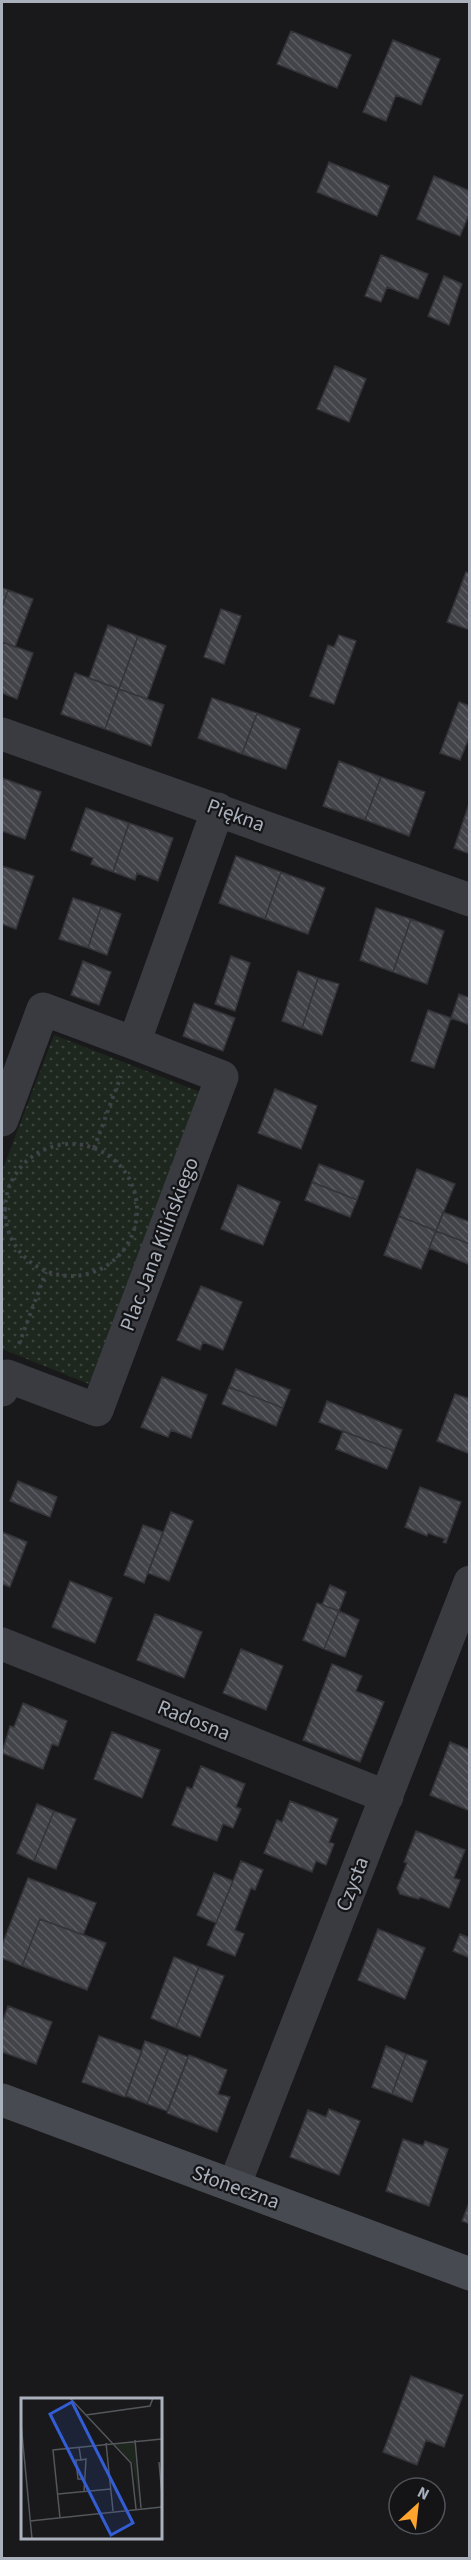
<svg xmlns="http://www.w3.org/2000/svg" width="471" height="2560" font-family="'Source Sans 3',sans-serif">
  <defs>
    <pattern id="grass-dots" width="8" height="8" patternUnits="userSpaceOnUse" patternTransform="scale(1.5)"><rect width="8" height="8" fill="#1e271e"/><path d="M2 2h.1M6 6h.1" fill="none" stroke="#3c443d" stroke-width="1.8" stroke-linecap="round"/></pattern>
    <pattern id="building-back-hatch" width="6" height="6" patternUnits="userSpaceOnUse" patternTransform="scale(1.5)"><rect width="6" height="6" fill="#434449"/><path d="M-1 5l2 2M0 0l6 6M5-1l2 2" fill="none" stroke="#5b5d61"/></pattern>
  </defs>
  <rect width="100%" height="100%" fill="#19191b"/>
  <path fill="url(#grass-dots)" d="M54,1035l149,58 -114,291 -87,-35v-178z"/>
  <path fill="url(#building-back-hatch)" stroke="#333338" stroke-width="1.5" d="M291,31l60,24 -14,33 -60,-24z
    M393,40l47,19 -19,46 -25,-10 -10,26 -23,-9z
    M329,162l60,24 -12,30 -60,-24z
    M434,176l36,15v21l-10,24 -43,-17z
    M381,255l47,19 -10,25 -31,-12 -6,15 -16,-6z
    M444,276l18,8 -13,41 -21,-9z
    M335,366l31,13 -17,43 -32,-13z
    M466,572l4,1v57l-23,-8z
    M2,588l6,2 -6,17z
    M8,590l25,9 -18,48 -13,-5v-35z
    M221,609l20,7 -17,48 -20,-7z
    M108,625l30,11 -19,53 -30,-11z
    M339,635l17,6 -22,63 -24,-8 18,-51 6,2z
    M138,636l28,10 -19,53 -28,-10z
    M2,642l31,11 -16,46 -15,-6z
    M75,673l44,16 -14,40 -44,-15z
    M119,689l45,16 -13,41 -46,-17z
    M212,698l45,15 -15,41 -44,-16z
    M459,702l11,4v29l-10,25 -20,-7z
    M257,713l43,16 -14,40 -44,-15z
    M339,761l42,16 -16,43 -42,-14z
    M381,777l44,15 -16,44 -44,-16z
    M2,778l39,14 -16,47 -23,-8z
    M469,804l1,1v49l-16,-6z
    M86,808l43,15 -16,49 -22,-8 2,-6 -22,-8z
    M129,823l44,15 -15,43 -21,-8 -2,7 -22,-8z
    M236,856l45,16 -16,47 -46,-16z
    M2,866l32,10 -18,53 -14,-5z
    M281,872l44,16 -17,46 -43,-15z
    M73,898l28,9 -13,41 -29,-9z
    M101,907l20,7 -14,41 -19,-7z
    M376,908l35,11 -18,53 -33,-12z
    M411,919l33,12 -17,53 -34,-12z
    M231,956l19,7 -15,48 -20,-7z
    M83,961l28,11 -12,33 -28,-10z
    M298,971l20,7 -16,50 -20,-7z
    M318,978l21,6 -17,51 -20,-7z
    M459,994l11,4v27l-19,-7z
    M194,1003l41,15 -12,33 -40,-15z
    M428,1010l23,8 -17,50 -23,-7z
    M275,1089l42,17 -16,43 -43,-16z
    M319,1164l45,17 -7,19 -45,-18z
    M417,1169l38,15 -19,47 -37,-15z
    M312,1182l45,18 -7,17 -45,-17z
    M238,1185l42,17 -17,43 -42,-16z
    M443,1212l27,10v22l-34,-13z
    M399,1216l37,15 -15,38 -37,-14z
    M436,1231l34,13v21l-41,-17z
    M201,1286l41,16 -19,48 -20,-8 -3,8 -23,-10z
    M236,1369l54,21 -7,18 -54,-21z
    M162,1377l45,18 -16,43 -20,-8 -3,7 -27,-10z
    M229,1387l54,21 -7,18 -54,-22z
    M455,1394l15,5v55l-33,-13z
    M327,1401l75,29 -8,21 -75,-29z
    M343,1431l51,20 -7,18 -51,-20z
    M18,1481l39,16 -7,20 -40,-16z
    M420,1487l41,15 -15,41 -3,-1 2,-3 -17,-6 -1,3 -22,-9z
    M171,1512l22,9 -24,60 -21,-8z
    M143,1525l20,7 -19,51 -20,-8z
    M2,1532l25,10 -17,45 -8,-3z
    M70,1581l42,17 -17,45 -43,-16z
    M330,1585l16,7 -7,19 -17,-6z
    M317,1603l22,8 -15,38 -21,-9z
    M339,1611l20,9 -14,37 -21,-8z
    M155,1614l47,18 -18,46 -47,-18z
    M241,1649l42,17 -17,44 -43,-17z
    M332,1664l30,12 -6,15 28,11 -24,60 -57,-22z
    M23,1703l44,18 -9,25 -6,-2 -9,25 -41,-16 8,-27 4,1z
    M112,1732l48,18 -18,48 -48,-19z
    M450,1742l20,8v61l-40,-16z
    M201,1766l44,18 -9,23 5,2 -8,19 -10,-4 -6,17 -45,-16 15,-38 5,2z
    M290,1801l48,18 -9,23 5,2 -8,21 -10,-4 -4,11 -48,-19 13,-33 5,2z
    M37,1804l17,7 -20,50 -17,-8z
    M54,1811l22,8 -20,50 -22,-8z
    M416,1831l49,19 -11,28 6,2 -11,28 -29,-11 -1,2 -19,-5 -3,-6 10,-25 -3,-1z
    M241,1861l22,9 -8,20 -4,-2 -16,42 9,4 -9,22 -28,-11z
    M214,1873l19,8 -17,42 -19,-8z
    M28,1878l68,25 -13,32 -43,-16 -18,47 -20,-8v-13z
    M40,1919l66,24 -19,47 -65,-24z
    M378,1929l47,19 -20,51 -47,-19z
    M460,1934l10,4v20l-17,-7z
    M174,1957l25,10 -23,61 -25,-10z
    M199,1967l25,9 -24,61 -24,-9z
    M8,2006l44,16 -16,42 -34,-12v-29z
    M99,2036l43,15 -17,46 -43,-15z
    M145,2041l23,8 -21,55 -21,-8z
    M386,2046l20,8 -14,40 -20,-7z
    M168,2049l20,8 -21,54 -20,-7z
    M406,2054l21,7 -15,41 -20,-8z
    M189,2055l38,15 -9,24 12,3 -13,35 -50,-19z
    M329,2109l31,12 -21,54 -49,-18 18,-47 18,7z
    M403,2139l20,7 2,-5 23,8 -19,57 -43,-15z
    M470,2200v24l-8,-3z
    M411,2376l52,19 -19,52 -18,-7 -9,25 -34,-13z"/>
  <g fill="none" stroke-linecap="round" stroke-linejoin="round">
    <path stroke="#3f4248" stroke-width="4" stroke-dasharray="3 4.5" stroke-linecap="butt" d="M5 1210a66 66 0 1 1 132 0a66 66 0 1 1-132 0Z
      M94,1148l27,-72
      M19,1344l27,-72"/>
    <path stroke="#393b41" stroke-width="33" d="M2,734l468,166
      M2,1120l41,-111 91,34
      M2,1390l5,-14 90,34 125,-333 -88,-34 84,-234
      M2,1644l385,153
      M234,2186l236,-604"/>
    <path stroke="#474a51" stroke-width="33" d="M2,2100l468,174"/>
  </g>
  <g text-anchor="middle" stroke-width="4.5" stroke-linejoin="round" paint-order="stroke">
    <g font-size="21" fill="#aab1bc" stroke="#141417">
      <text transform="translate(236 815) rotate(20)" y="7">Piękna</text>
      <text transform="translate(159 1244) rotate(-69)" y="7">Plac Jana Kilińskiego</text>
      <text transform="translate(194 1720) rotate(22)" y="7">Radosna</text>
      <text transform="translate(352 1884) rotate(-69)" y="7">Czysta</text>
      <text transform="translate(236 2187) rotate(20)" y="7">Słoneczna</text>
    </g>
  </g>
  <g transform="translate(21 2398)">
    <rect width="141" height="141" fill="#19191b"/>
    <path d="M113,43l6,65 -7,-42 -18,-20z" fill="#1e271e"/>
    <path fill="none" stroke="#53565b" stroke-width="1.5" d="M49,0l61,65 5,46M65,17l64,-9 3,-8M0,25l11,116M114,42l6,68M85,45l7,68M58,49l2,13 5,-1 -2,33M60,62h-5l2,19h5M138,64l3,33M37,96l53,-5M39,120l-7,-68 109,-11M9,123l132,-14"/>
    <path fill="#325dd4" fill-opacity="0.15" stroke="#325dd4" stroke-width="3" d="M51,4l61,121 -22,12 -61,-121z"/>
    <rect width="141" height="141" fill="none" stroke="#aab1bc" stroke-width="3"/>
  </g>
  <rect width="471" height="2560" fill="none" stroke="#aab1bc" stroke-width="6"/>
  <g transform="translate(417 2506) rotate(27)"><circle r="28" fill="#141417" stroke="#505359" stroke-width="1.5"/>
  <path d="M0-4.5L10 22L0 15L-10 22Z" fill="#ffa52d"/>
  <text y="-9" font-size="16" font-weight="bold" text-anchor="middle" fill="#aab1bc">N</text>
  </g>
</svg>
